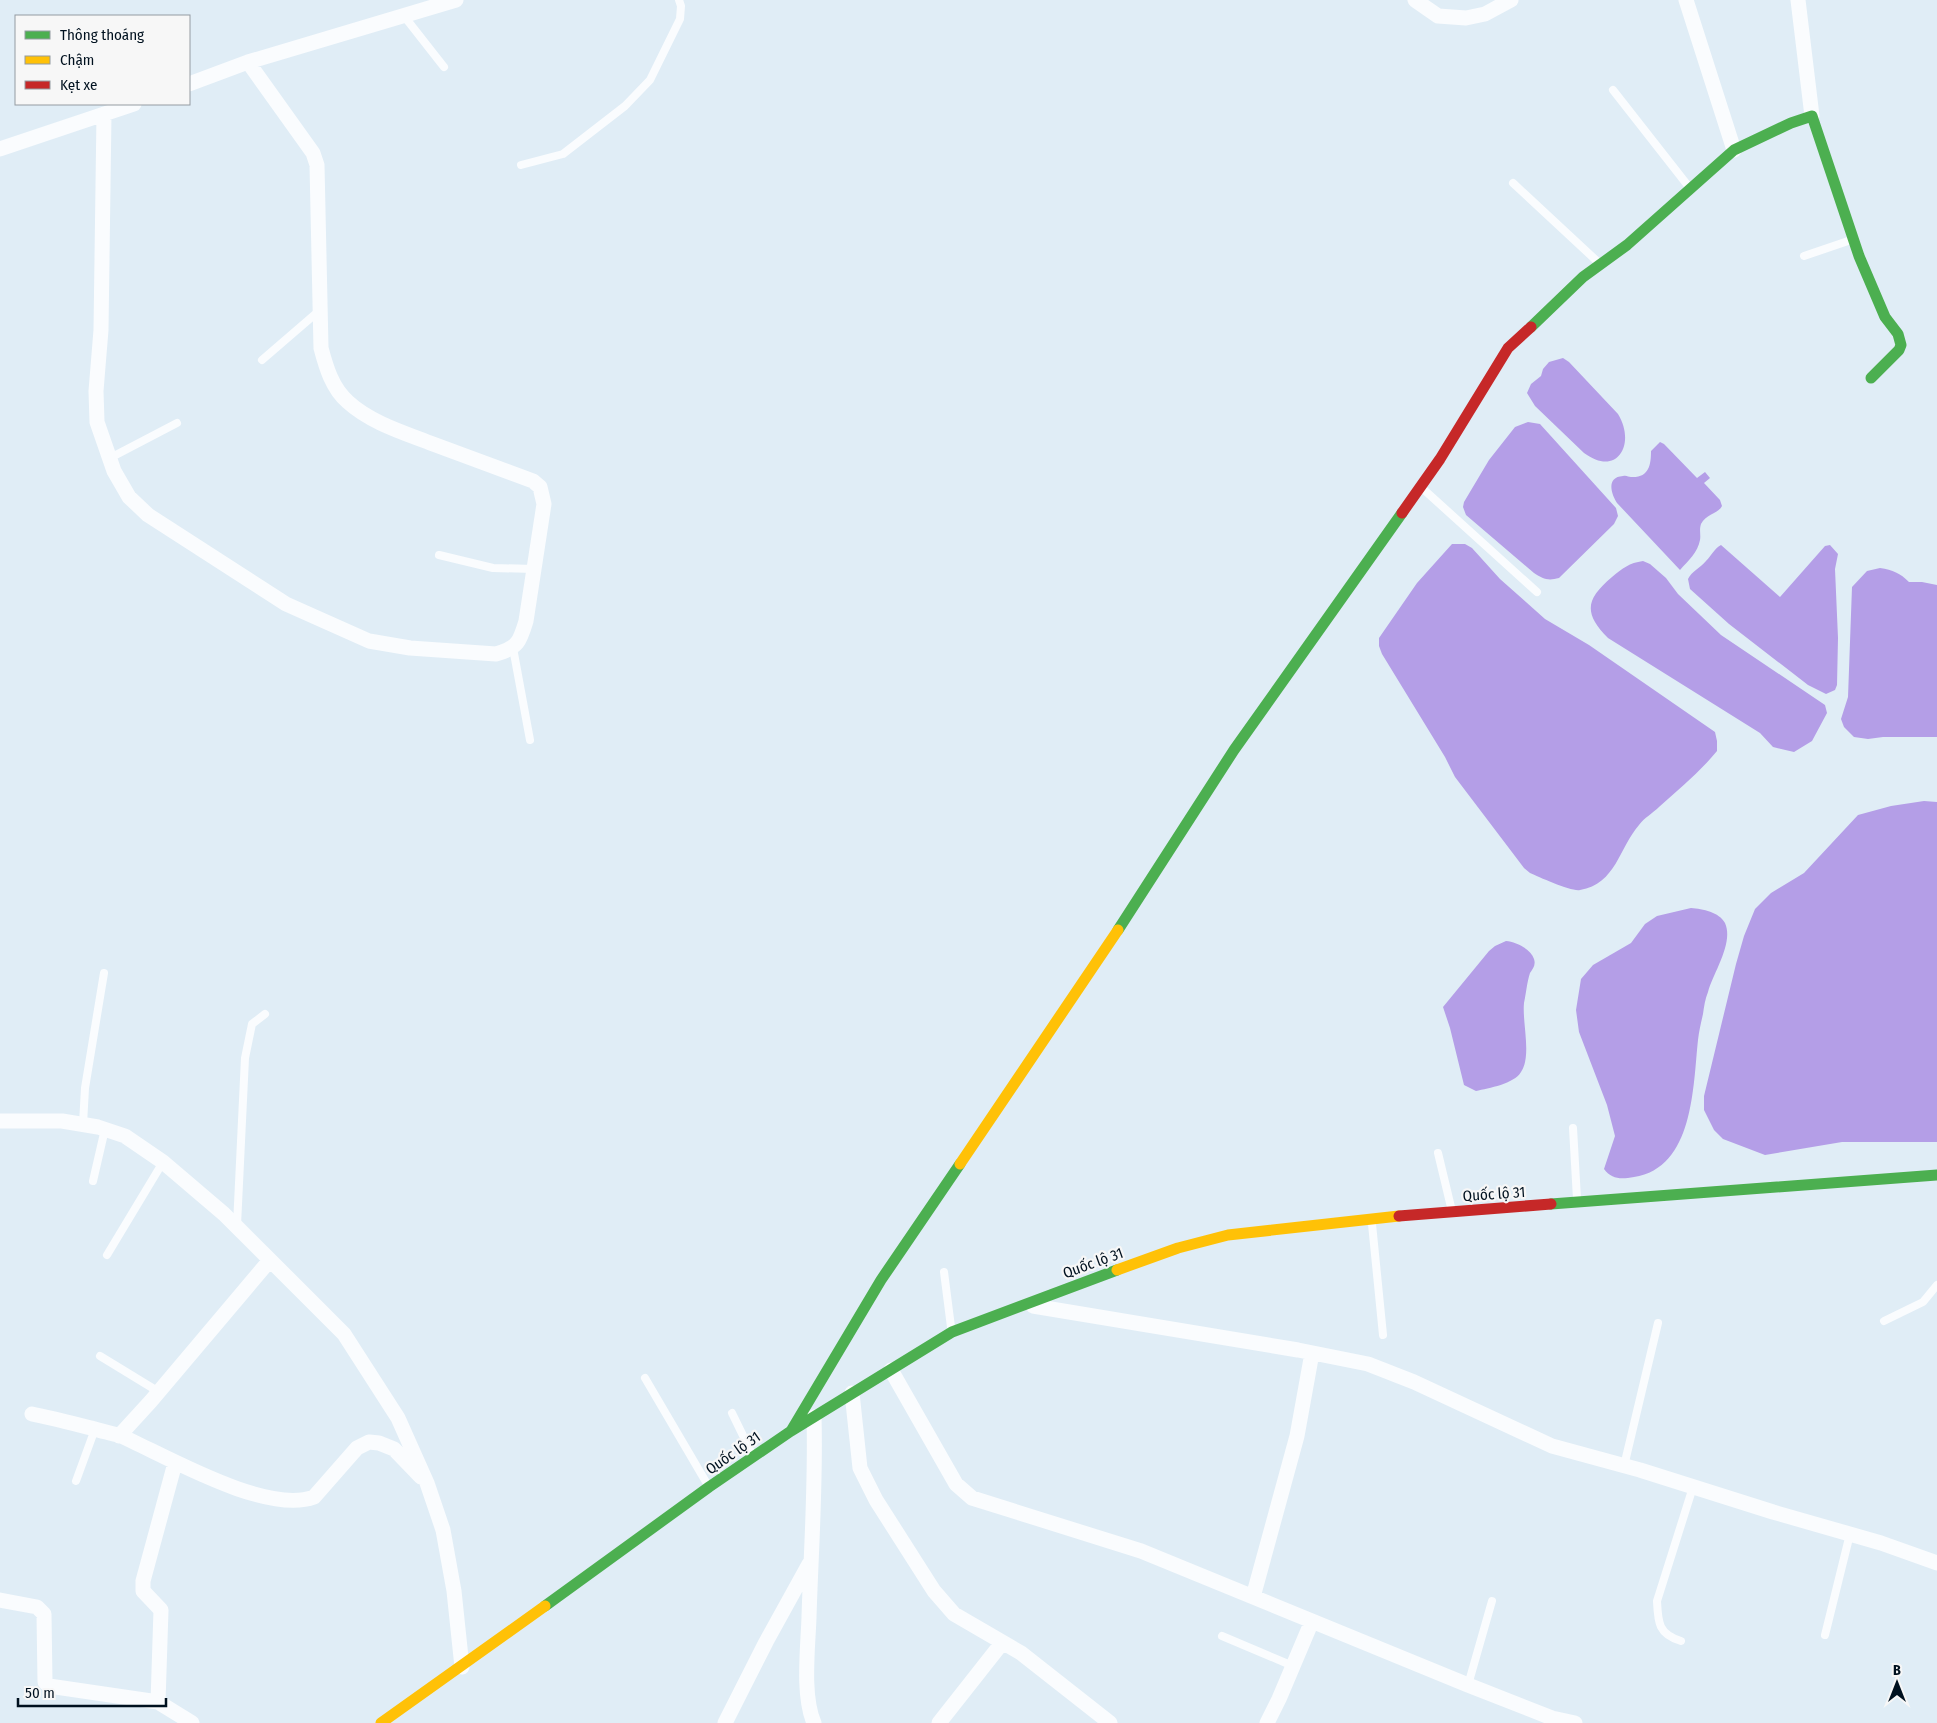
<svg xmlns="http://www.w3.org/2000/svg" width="1937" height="1723" font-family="'Fira Sans Condensed',sans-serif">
  <rect width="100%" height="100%" fill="#e0edf6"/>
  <path fill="#b49ee7" d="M1563,358l6,4 49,52c18,29 0,64 -34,39l-49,-47 -8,-13 4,-9 10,-8 2,-7 6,-7z
    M1528,422l12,2 76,84 2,8 -4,8 -55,54c-11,3 -16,1 -25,-5l-68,-58 -3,-8 1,-5 25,-42 26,-33z
    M1660,442l4,2 33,34 8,-6 5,6 -6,5 16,17 2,6c-4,8 -16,8 -21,18 -2,6 0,11 -1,16 -2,12 -12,21 -20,30l-63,-67c-6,-9 -11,-26 6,-27 4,-1 5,1 8,1 18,1 20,-12 20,-26z
    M1452,544h13l7,4 28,31 45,40 44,26 126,87 2,9v10c-17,21 -38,38 -58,56 -6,6 -15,11 -20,18 -20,23 -23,59 -59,65 -8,2 -41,-13 -50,-17l-6,-5 -69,-91 -10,-20 -63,-103 -3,-8v-8l38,-55z
    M1721,545l59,52 45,-51 5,-1 8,9 -3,15 3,69 -1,47 -2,5 -9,4 -18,-9 -79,-61 -39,-35 -2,-10c4,-8 12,-11 18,-18 6,-6 8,-12 15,-16z
    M1643,561l7,3 16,14 12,16 43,41 104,70 2,8 -15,28 -18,11 -21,-5 -13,-14 -152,-95c-25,-25 -22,-39 4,-61 11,-9 17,-14 31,-16z
    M1880,568c13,2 20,5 29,14h13l15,3v152h-54l-15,2 -14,-2 -10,-10 -3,-8 7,-22 4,-110 15,-16z
    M1924,801l13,1v340h-95l-77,13 -42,-16 -9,-9 -10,-20v-14l32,-132 8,-28 11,-27 16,-16 33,-20 54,-58 33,-9z
    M1691,908c12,1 28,4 34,15 9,20 -12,50 -17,69 -3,7 -4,15 -5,22 -2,9 -4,17 -5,26 -5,46 -4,128 -64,137 -12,2 -22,3 -30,-8l11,-33 -8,-31 -28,-73 -3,-22 5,-31 12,-14 38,-22 14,-19 12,-8z
    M1506,941c10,1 25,8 28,18 2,6 -1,9 -4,14 -3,9 -4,21 -6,30 -2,20 8,53 -3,69 -7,12 -32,16 -45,19l-12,-6 -14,-57 -7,-21 46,-56 6,-5z"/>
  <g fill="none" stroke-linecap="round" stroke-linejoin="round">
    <path stroke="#fafcfe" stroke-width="8" d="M404,16l40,51
      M1613,90l76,97
      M521,165l42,-11 62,-48 25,-26 30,-61 1,-13 -2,-6
      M1513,183l86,80
      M1804,256l47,-16
      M262,360l58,-50
      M110,458l67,-35
      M1422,488l115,104
      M439,555l54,13 41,1
      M513,648l17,92
      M83,1124l2,-36 19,-115
      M1573,1128l4,71
      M1438,1153l13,54
      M93,1181l12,-52
      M1372,1224l11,111
      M237,1225l8,-167 7,-34 13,-10
      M107,1255l56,-93
      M944,1272l7,55
      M1884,1321l39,-19 14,-17
      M100,1356l59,36
      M645,1378l61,104
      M732,1413l19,39
      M1624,1466l34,-143
      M76,1481l19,-52
      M1825,1635l25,-101
      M1222,1636l71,30
      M1681,1641c-23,-7 -23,-19 -24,-40l36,-114
      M1468,1685l24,-84"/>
    <path stroke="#fafcfe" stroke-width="15" d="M1415,0l23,16 28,2 19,-4 26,-14
      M1686,0l48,150
      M1798,0l14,116
      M189,84l59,-22 208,-62
      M104,114l-3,216 -5,61 1,31 17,49 15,26 19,18 138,89 83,37 41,7 86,6c22,-6 24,-13 30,-33l18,-117 -4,-17 -7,-6c-33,-12 -67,-25 -100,-37 -28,-11 -62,-21 -85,-42 -16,-14 -22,-35 -27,-54l-4,-183 -4,-12 -65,-91
      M0,149l134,-45
      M0,1121h62l36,6 27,9 38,26 61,52 120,120 54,84 29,65 16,47 11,61 8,76
      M1033,1306l265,44 70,14 46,18 138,64 88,24 133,42 108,31 56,20
      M891,1370l65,114 16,14 169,53 327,134 84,33 23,5
      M852,1393l8,75 16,32 58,91 20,23 67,39 89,70
      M32,1414c20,4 39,9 59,14 10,3 20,5 30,8 45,20 145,79 193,61l43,-49 12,-6 10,1 15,6 27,28
      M814,1417c2,67 -3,133 -5,200 -1,31 -7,78 5,106
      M119,1436l32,-35 119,-141
      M1253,1597l44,-161 15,-83
      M0,1600l37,7 7,7 1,68 4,4 109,16 34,21
      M158,1702l3,-92 -18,-19v-10l32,-118
      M725,1723l41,-81 43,-78
      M939,1723l63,-80
      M1267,1723l12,-24 33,-78"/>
    <path stroke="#4caf50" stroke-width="11" d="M1531,327l52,-50 44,-32 107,-95 57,-27 21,-7 47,140 26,61 13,17 3,11 -2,5 -28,28
      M1118,930l116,-180 168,-237
      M1551,1204l386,-29
      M791,1431l90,-151 79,-116
      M545,1606l164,-119 82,-56 161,-99 165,-62"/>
    <path stroke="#ffc107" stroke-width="11" d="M960,1164l158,-234
      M1117,1270l61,-22 50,-13 171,-19
      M381,1723l164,-117"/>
    <path stroke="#c62828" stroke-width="11" d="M1402,513l38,-54 68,-111 23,-21
      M1399,1216l152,-12"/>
  </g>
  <g text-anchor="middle" stroke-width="4.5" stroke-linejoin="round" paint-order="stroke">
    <g font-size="15" fill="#00111f" stroke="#f7f7f7">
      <text transform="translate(1494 1194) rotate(-4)" y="5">Quốc lộ 31</text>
      <text transform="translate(1093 1263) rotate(-20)" y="5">Quốc lộ 31</text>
      <text transform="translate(733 1453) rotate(-35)" y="5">Quốc lộ 31</text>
    </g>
  </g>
  <rect x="15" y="15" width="175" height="90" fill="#f7f7f7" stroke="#949ba1"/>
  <rect x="25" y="31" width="25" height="8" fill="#4caf50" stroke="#949ba1"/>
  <text x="60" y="40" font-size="15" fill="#00111f">Thông thoáng</text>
  <rect x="25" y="56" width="25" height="8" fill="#ffc107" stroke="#949ba1"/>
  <text x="60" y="65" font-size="15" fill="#00111f">Chậm</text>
  <rect x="25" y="81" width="25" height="8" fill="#c62828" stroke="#949ba1"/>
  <text x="60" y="90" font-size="15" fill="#00111f">Kẹt xe</text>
  <g transform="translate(1897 1683)" stroke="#f7f7f7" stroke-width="4" paint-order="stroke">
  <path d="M0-4L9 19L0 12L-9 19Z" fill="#00111f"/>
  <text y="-8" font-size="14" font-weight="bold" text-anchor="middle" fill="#00111f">B</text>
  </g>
  <path d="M18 1698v8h148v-8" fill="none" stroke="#00111f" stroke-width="2.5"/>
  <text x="25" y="1698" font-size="15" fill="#00111f" stroke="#f7f7f7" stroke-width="4" paint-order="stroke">50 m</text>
</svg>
